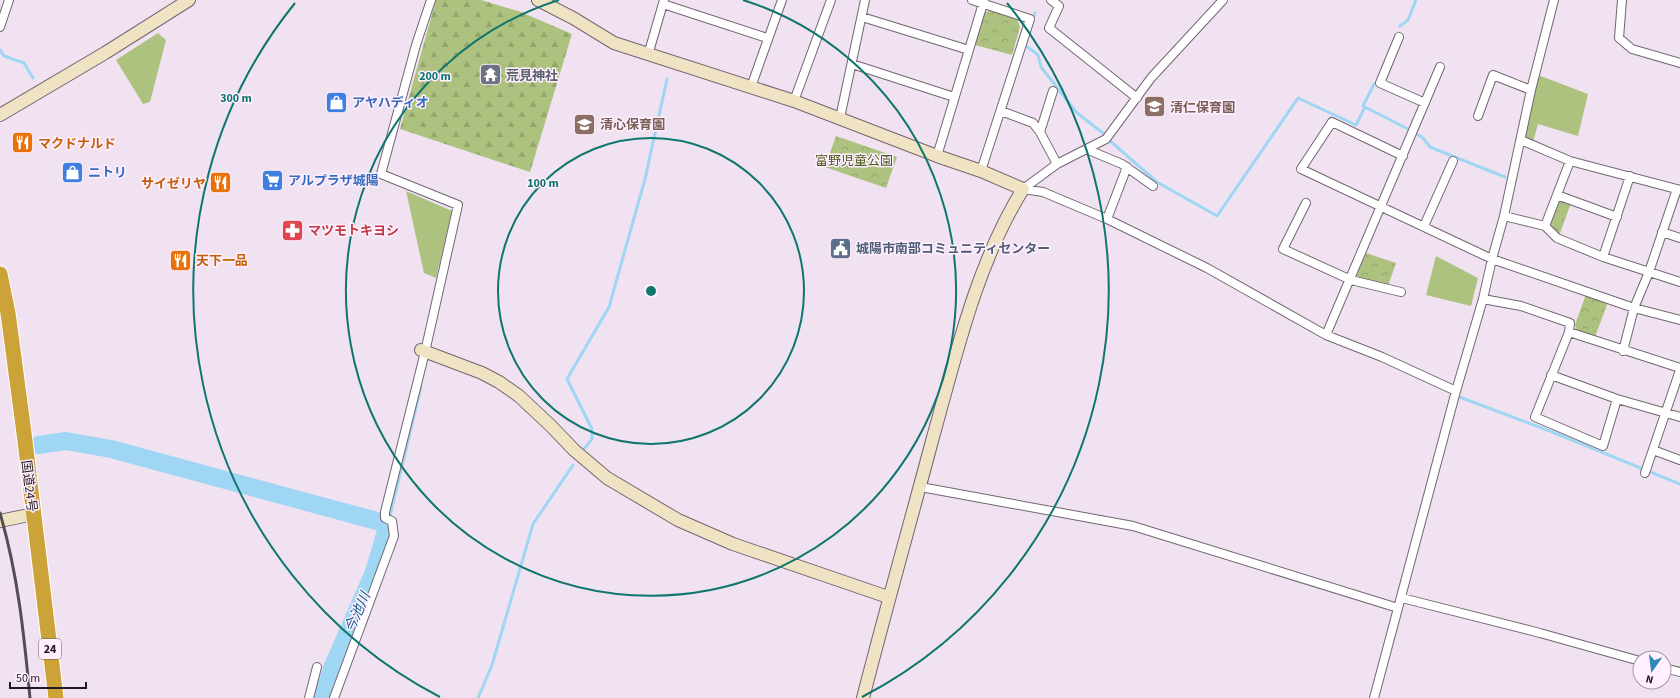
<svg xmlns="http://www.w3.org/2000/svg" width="1680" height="698" font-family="'Source Sans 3','Noto Sans JP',sans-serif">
  <defs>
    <pattern id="forest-firs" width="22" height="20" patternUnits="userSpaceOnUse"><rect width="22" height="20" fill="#adc27f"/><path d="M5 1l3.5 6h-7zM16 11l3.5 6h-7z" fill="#94a66d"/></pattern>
    <pattern id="park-crowns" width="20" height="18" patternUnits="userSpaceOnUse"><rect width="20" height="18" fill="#adc27f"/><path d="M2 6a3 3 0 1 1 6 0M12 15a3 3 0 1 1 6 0" fill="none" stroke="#94a66d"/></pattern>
  </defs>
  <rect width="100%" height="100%" fill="#f1e2f1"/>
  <path fill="#adc27f" d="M158,33l8,7 -16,62 -7,2 -27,-44z
    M1538,75l50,19 -10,42 -40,-12 -5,18 -8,-2z
    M406,191l46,20 -16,67 -12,-5z
    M1436,256l42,22 -7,28 -45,-11z"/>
  <path fill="url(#forest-firs)" d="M436,0h45l40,12 51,22 -42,138 -130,-43z"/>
  <path fill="url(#park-crowns)" d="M991,10l26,9 3,8 -8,28 -37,-10 9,-32z
    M836,136l61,21 -11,31 -61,-21z
    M1558,198l13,5 -12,33 -10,-12z
    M1366,253l30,10 -8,23 -32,-9z
    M1586,294l22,8 -13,35 -18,-6 -2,-6z"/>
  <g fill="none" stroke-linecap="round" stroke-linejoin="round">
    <path stroke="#9ed6f3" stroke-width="3" d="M1032,21l3,-8
      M1400,26l8,-6 8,-20
      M1026,42l-1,3 13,10 3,12 36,46 26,20
      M0,50l4,6 20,7 9,15
      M1374,84l-11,22 45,23
      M1416,134l6,3 8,10 75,30
      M1109,140l48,42 60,34 81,-118 58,27 9,-18
      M1457,396l98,37 125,51
      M584,449l8,-10v-10l-25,-50 42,-72 36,-128 22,-100
      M388,524l33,-137
      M478,698l14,-33 41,-141 40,-59"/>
    <path stroke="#9ed6f3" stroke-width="18" d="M38,445l28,-4 45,8 277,75 -14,48 -41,94 -11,32"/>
    <defs>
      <path id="street" d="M972,0l58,19 -49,152
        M1051,0l8,6 -10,22 88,70
        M1622,0l-3,38 13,11 48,14
        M663,4l104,34
        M862,17l107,33
        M0,27l9,-27
        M1399,37l-19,46 45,20
        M648,55l16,-55
        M852,64l102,33
        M751,87l31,-87
        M794,101l37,-101
        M1001,111l32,12 7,9 17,32
        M1478,116l15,-41 38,15
        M840,118l25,-118
        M1040,132l13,-41
        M1521,140l49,21 110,29
        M1086,149l36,15 31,22
        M937,156l47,-156
        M1403,156l-71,-34 -31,47 191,90 142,49 46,12
        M1023,189l20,3 64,27 100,49 119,67 56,22 74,34
        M1023,189l34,-25 49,-25 45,-61 72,-78
        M1557,195l60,22
        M1306,203l-23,46 68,31 50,12
        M1504,216l41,10 12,12 46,19 77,25
        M1107,219l20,-52
        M1424,226l29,-65
        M1545,226l25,-65
        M1662,232l18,6
        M1603,257l27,-81
        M1483,299l38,7 49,17 -1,9 -34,85 68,29 14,-47
        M1569,332l111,36
        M1326,335l114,-268
        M1623,351l11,-43 15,-36 28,-83
        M1551,375l66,24 63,18
        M1653,450l27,10
        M1645,473l35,-103
        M920,485l6,3 207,38 265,82
        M1402,598l138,35 100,28
        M1664,668l16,4
        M309,698l8,-31
        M334,698l60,-162 -2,-15 -7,-3v-6l40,-160 33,-147 -77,-31 35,-129 15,-45
        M1374,698l82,-307 27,-92 9,-40 12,-43 27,-126 23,-90"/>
      <path id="secondary" d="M538,0l35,18 41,25 180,58 143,55 44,15 42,18c-47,76 -67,166 -91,252 -23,86 -47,171 -69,257
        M0,115l105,-62 84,-53
        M421,350l61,23 17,9 20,14 32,30 23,24 33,28 71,42 55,24 155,53
        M0,521l34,-7"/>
      <path id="highway" d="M0,274l8,39 16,120 32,265"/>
    </defs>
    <use href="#street" stroke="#726572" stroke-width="10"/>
    <use href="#secondary" stroke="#726572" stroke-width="14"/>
    <use href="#highway" stroke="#fff" stroke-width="17"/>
    <use href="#street" stroke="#fff" stroke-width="8"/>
    <use href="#secondary" stroke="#f0e3c3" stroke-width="12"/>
    <use href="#highway" stroke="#cca338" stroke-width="15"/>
    <path stroke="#554d55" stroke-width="3" d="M0,513c18,62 24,121 30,185"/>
  </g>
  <g fill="none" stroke="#0f766e" stroke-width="2">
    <circle cx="651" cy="291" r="153"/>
    <path d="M743 0A305 305 0 1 1 559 0"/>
    <path d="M440 697A458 458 0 0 1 295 3M1007 3A458 458 0 0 1 862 697"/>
  </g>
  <defs>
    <symbol id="temple-square" viewBox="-11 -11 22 22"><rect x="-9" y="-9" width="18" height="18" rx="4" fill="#6b7280" stroke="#ffefff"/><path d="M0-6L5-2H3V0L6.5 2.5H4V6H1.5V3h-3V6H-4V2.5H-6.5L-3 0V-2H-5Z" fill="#fff"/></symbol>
    <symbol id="shop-square" viewBox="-11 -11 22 22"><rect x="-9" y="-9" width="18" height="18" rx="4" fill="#3f7fe0" stroke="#ffefff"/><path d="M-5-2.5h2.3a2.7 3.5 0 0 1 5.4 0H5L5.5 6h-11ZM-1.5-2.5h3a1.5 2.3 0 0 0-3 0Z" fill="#fff"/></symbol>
    <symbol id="school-square" viewBox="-11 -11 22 22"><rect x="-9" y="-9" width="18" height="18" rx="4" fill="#8d6e63" stroke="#ffefff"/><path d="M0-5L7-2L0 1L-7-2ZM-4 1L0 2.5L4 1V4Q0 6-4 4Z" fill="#fff"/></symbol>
    <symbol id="restaurant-square" viewBox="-11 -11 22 22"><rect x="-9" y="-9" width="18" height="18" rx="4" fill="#e8710a" stroke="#ffefff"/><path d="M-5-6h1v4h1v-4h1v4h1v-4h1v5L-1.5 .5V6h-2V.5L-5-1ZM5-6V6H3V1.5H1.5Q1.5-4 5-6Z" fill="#fff"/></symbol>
    <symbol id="supermarket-square" viewBox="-11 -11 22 22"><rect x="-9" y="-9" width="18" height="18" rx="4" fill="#3f7fe0" stroke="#ffefff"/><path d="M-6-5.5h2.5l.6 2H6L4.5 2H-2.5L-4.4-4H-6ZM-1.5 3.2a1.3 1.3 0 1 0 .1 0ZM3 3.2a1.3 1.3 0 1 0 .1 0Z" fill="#fff"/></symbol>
    <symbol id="pharmacy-square" viewBox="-11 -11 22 22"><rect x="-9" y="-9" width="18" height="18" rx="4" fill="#e0444e" stroke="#ffefff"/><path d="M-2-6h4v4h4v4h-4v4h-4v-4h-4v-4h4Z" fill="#fff"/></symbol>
    <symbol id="civic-square" viewBox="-11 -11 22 22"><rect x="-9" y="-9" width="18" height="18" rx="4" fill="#5c6f8a" stroke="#ffefff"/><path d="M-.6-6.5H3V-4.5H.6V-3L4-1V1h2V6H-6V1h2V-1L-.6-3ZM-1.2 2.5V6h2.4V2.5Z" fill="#fff"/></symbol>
  </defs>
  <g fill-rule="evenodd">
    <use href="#temple-square" x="478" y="62" width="25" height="25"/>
    <use href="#shop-square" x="324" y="90" width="25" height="25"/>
    <use href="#school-square" x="1142" y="94" width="25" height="25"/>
    <use href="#school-square" x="572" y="112" width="25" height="25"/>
    <use href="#restaurant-square" x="10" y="130" width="25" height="25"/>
    <use href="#shop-square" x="60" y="160" width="25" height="25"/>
    <use href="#supermarket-square" x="260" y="168" width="25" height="25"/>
    <use href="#restaurant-square" x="208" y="170" width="25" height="25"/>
    <use href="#pharmacy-square" x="280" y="218" width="25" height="25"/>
    <use href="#civic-square" x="828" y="236" width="25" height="25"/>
    <use href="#restaurant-square" x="168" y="248" width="25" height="25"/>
  </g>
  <g text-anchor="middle" stroke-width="3" stroke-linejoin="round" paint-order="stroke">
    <rect fill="#ffefff" stroke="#625a62" stroke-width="1" x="39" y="639" width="22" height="20" rx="3"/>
    <g font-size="12" font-weight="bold" fill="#1f1a1f">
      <text x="50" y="653">24</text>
    </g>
    <g font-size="13" font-weight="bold" fill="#5b616d" stroke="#ffefff" text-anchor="start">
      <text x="506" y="80">荒見神社</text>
    </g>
    <g font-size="13" font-weight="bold" fill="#366cbe" stroke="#ffefff" text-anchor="start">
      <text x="352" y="107">アヤハディオ</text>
      <text x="88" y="177">ニトリ</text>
      <text x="288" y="185">アルプラザ城陽</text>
    </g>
    <g font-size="13" font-weight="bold" fill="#785e54" stroke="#ffefff" text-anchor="start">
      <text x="1170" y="112">清仁保育園</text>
      <text x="600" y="129">清心保育園</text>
    </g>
    <g font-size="13" font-weight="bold" fill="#c56008" stroke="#ffefff" text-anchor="start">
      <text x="38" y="148">マクドナルド</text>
      <text x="206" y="188" text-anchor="end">サイゼリヤ</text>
      <text x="196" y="265">天下一品</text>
    </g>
    <g font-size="13" fill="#4d5e20" stroke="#ffefff">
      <text x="854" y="165">富野児童公園</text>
    </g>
    <g font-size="13" font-weight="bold" fill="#be3a42" stroke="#ffefff" text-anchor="start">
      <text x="308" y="235">マツモトキヨシ</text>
    </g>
    <g font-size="13" font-weight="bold" fill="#4e5e75" stroke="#ffefff" text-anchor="start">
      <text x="856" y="253">城陽市南部コミュニティセンター</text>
    </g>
    <g font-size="13" fill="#1f1a1f" stroke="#ffefff">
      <text transform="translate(30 486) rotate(83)" y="5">国道24号</text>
    </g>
    <g font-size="14" font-style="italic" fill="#085e7e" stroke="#ffefff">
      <text transform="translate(357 612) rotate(-66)" y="5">今池川</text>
    </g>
  </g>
  <circle cx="651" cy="291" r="6" fill="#0f766e" stroke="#ffefff" stroke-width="2"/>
  <g font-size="12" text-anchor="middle" font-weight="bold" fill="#0f766e" stroke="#ffefff" stroke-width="3" stroke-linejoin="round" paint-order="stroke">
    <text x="435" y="80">200 m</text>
    <text x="236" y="102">300 m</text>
    <text x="543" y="187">100 m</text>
  </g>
  <g transform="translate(1652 670) rotate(194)"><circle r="19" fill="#ffefff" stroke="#a59aa5"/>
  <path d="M0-3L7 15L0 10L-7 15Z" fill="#3088b6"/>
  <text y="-6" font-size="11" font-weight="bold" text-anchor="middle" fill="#1f1a1f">N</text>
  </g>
  <path d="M10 682v6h76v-6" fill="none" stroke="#1f1a1f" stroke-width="2"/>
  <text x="16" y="682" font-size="12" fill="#1f1a1f" stroke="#ffefff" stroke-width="3" paint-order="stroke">50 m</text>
</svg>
